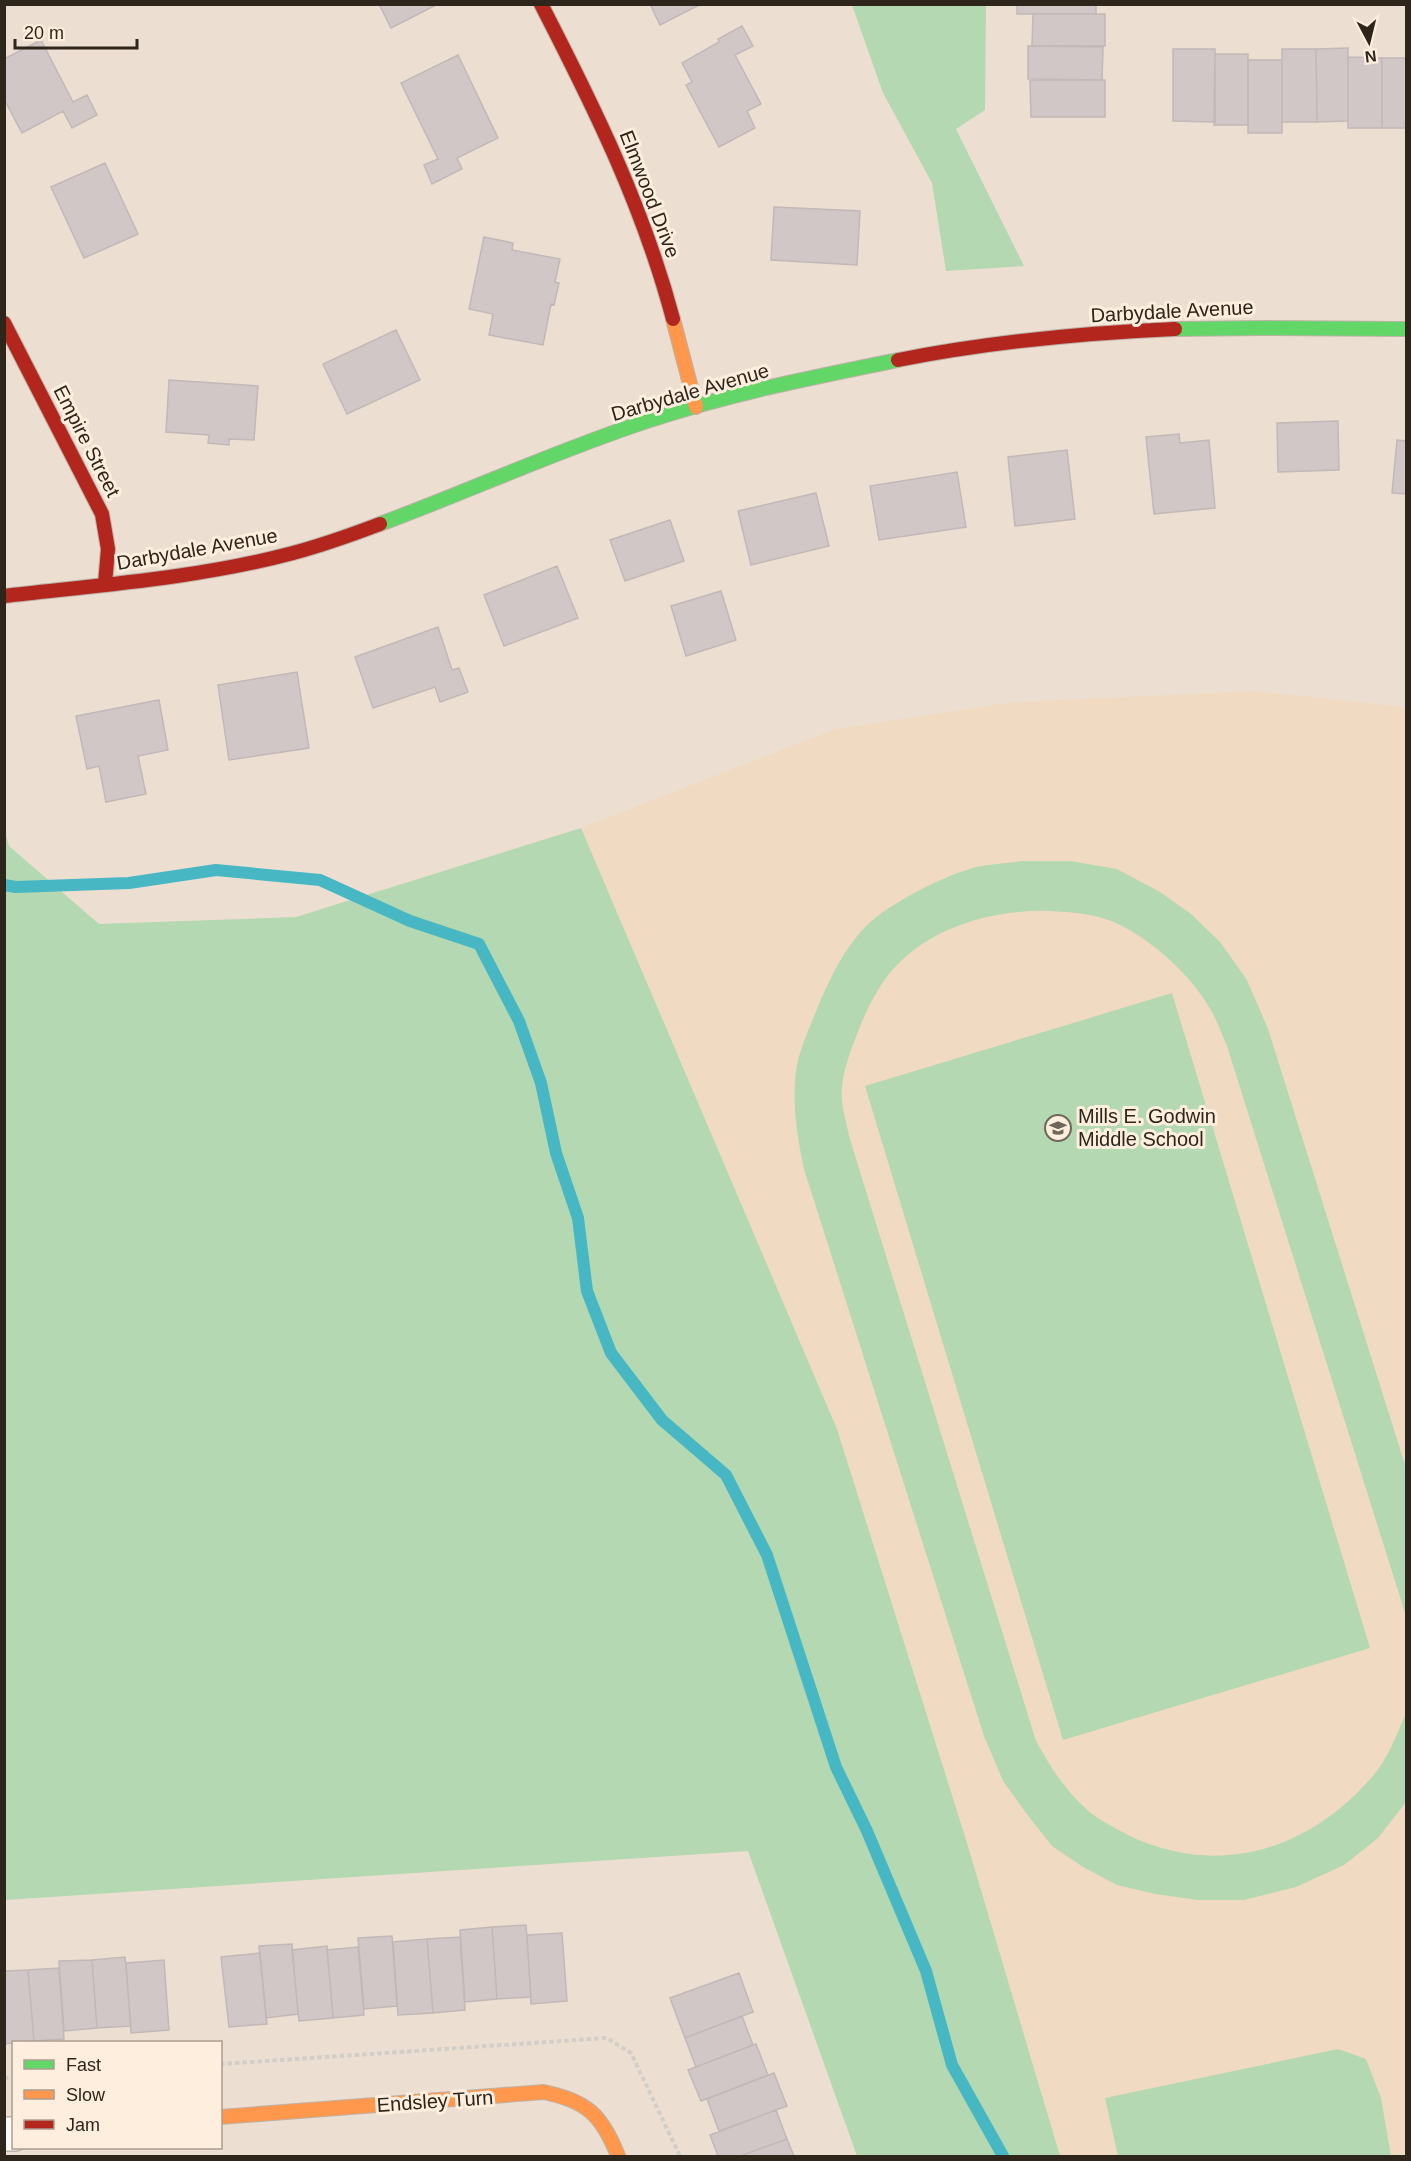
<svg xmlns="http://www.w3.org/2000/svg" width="1411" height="2161" font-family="Helvetica,sans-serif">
  <rect width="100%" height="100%" fill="#ecdfd1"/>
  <path fill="#f0dac2" d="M1254,691l152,16v1449h-346l-93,-313 -130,-414 -256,-601 254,-99 179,-27z"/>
  <path fill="#b4d8b1" d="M852,5h134l-1,105 -29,19 68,137 -78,5 -14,-88 -49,-90z
    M581,828l256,601 130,414 93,313h-203l-109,-305 -743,49v-1068l4,14 90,78 197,-7z
    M1022,861h48l47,8 43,23 31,22 29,28 27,38 21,49 138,439v148l-179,-570c-5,-11 -9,-23 -15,-34 -19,-35 -59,-72 -96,-89 -19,-9 -45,-11 -67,-12 -57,-2 -123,17 -160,63 -14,18 -24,39 -32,60 -8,21 -17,44 -15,66 1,12 5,25 7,36l187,605c13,23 26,45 45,63 13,14 32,23 49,32 89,42 179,14 242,-59 16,-18 25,-43 34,-64v89l-28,36 -34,27 -48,22 -52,13h-46l-43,-6 -38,-9 -34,-18 -31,-21 -26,-33 -23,-32 -19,-45 -180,-567c-7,-34 -13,-70 -7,-104 4,-19 13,-38 20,-56 12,-29 26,-59 48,-82 24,-24 83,-54 116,-61 14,-2 28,-3 41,-5z
    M1172,993l198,655 -307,92 -198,-654z
    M1338,2049l28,10 15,39 10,58h-273l-13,-58z"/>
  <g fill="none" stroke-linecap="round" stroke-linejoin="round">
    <path stroke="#47b8c3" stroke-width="12" d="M4,885l12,2 113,-4 87,-13 104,10 90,41 69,23 40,77 22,62 15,70 22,65 9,73 24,62 51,67 64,55 41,80 69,212 31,64 59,140 26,94 51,91"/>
  </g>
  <path fill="#d1c7c6" stroke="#c2b8b7" stroke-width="1.5" d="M379,4h59l-47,24z
    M650,4h51l-41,21z
    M1017,4h79v10h-79z
    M1033,14h72v32h-73z
    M742,26l11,20 -18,9 26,49 -14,7 8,17 -36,19 -33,-62 6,-3 -10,-19 37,-21 -1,-3z
    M41,40l32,62 14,-7 10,20 -25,13 -9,-17 -41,22 -18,-34v-40z
    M1028,46l75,1 -1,33 -74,-1z
    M1348,48v73l-31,1 -1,-73z
    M1173,49h42v73l-42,-1z
    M1282,49h34l1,73h-35z
    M1215,54h33v71h-34z
    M458,55l40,83 -41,20 5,11 -30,15 -8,-19 14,-6 -37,-76z
    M1348,57l34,1v70h-34z
    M1382,58h24v70h-24z
    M1248,60h34v73h-34z
    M1030,80h75v37h-74z
    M105,163l33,71 -54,24 -33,-71z
    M774,207l86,4 -3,54 -86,-5z
    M484,237l29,6 -1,7 48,9 -5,23 4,1 -5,22 -3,-1 -8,41 -54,-10 4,-21 -24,-5z
    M396,330l24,50 -73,34 -24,-50z
    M169,380l89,6 -4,54 -25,-1v6l-21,-2 1,-8 -43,-3z
    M1338,421l1,49 -61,2 -1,-49z
    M1179,434l1,9 29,-3 6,68 -61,6 -8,-77z
    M1397,440l9,1v53l-14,-1z
    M1067,450l8,69 -60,7 -7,-69z
    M957,472l9,55 -87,13 -9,-54z
    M816,493l13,53 -78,19 -13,-54z
    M670,520l14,41 -59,20 -15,-41z
    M557,566l21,52 -74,28 -20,-51z
    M721,591l15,49 -50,16 -15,-50z
    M438,627l14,43 7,-2 9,24 -28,10 -5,-15 -62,21 -18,-51z
    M297,672l12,76 -80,12 -11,-75z
    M159,700l9,50 -30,6 8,38 -40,8 -7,-36 -12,3 -11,-53z
    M526,1925l5,72 -34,2 -5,-72z
    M492,1927l5,72 -32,3 -5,-72z
    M562,1933l5,68 -36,3 -4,-69z
    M392,1936l5,70 -33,3 -6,-71z
    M460,1937l5,73 -32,3 -6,-74z
    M427,1939l6,74 -35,2 -5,-73z
    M292,1944l6,70 -32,4 -7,-72z
    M327,1946l6,72 -34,3 -7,-71z
    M358,1947l6,68 -31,3 -6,-68z
    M260,1953l7,71 -38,3 -8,-70z
    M125,1957l6,69 -34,2 -5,-68z
    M92,1960l5,68 -33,3 -5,-70z
    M164,1960l5,70 -38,3 -5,-70z
    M59,1968l5,71 -30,2 -6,-71z
    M28,1970l6,71 -30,3v-73z
    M739,1973l14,39 -68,26 -15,-40z
    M742,2016l11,29 -57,22 -11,-29z
    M756,2044l12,31 -67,26 -13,-31z
    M774,2073l13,33 -68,25 -12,-32z
    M776,2110l11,29 -47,17h-22l-8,-21z
    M787,2139l7,17h-54z"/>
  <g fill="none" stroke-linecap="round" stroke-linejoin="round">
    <defs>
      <path id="street" d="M4,2134h10"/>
      <path id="fast" d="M1175,329l87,-1 144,1
        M380,524c89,-33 176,-73 267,-103 81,-27 167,-44 251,-61"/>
      <path id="slow" d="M673,319l23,88
        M220,2117l324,-25c43,9 58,23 74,64"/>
      <path id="jam" d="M541,4c53,103 102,202 132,315
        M4,323l98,191 6,35 -3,35
        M898,360c91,-18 184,-27 277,-31
        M4,596c96,-11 195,-18 289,-43 30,-8 58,-18 87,-29"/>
    </defs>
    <use href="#street" stroke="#bdb2a8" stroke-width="36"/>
    <use href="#fast" stroke="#bdb2a8" stroke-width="16"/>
    <use href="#slow" stroke="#bdb2a8" stroke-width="16"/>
    <use href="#jam" stroke="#bdb2a8" stroke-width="16"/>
    <path stroke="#d2cec9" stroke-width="4" stroke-dasharray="4.5 3" stroke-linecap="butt" d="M220,2064l387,-26 24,15 49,103
      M4,2078l10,-1"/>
    <use href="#street" stroke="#fcfaf8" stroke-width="33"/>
    <use href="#fast" stroke="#63d668" stroke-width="14"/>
    <use href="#slow" stroke="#ff974d" stroke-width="14"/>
    <use href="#jam" stroke="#b3261e" stroke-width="14"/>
  </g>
  <defs>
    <symbol id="school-ring" viewBox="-11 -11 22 22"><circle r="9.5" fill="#fdeede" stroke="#70665b" stroke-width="1.5"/><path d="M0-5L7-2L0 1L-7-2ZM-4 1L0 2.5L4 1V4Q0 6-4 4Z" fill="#70665b"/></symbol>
  </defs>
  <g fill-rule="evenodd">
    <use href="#school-ring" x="1043" y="1113" width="30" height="30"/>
  </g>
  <g text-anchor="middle" stroke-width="6" stroke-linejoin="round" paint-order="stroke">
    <g font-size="20" fill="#2e251b" stroke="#fdeede">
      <text transform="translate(650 194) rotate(69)" y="7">Elmwood Drive</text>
      <text transform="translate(1172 311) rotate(-3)" y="7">Darbydale Avenue</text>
      <text transform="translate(690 392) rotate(-16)" y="7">Darbydale Avenue</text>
      <text transform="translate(87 441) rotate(63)" y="7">Empire Street</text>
      <text transform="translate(197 549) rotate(-10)" y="7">Darbydale Avenue</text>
      <text transform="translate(435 2101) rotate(-4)" y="7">Endsley Turn</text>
    </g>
    <g font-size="20" fill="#2e251b" stroke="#fdeede" text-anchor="start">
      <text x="1078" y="1123">Mills E. Godwin<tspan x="1078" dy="23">Middle School</tspan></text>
    </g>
  </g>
  <rect width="1411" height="2161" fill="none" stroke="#2e251b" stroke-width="12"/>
  <rect x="12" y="2041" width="210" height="108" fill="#fdeede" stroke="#aa9e90" stroke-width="1.5"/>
  <rect x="24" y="2060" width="30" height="9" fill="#63d668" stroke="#aa9e90" stroke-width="1.5"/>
  <text x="66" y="2071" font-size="18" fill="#2e251b">Fast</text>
  <rect x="24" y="2090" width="30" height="9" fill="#ff974d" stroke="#aa9e90" stroke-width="1.5"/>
  <text x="66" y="2101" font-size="18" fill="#2e251b">Slow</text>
  <rect x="24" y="2120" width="30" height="9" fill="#b3261e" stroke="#aa9e90" stroke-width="1.5"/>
  <text x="66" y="2131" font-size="18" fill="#2e251b">Jam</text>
  <g transform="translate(1369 42) rotate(173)" stroke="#fdeede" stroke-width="4.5" paint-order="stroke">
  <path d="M0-4.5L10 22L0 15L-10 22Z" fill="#2e251b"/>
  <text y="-9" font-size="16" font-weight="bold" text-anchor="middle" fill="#2e251b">N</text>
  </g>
  <path d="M15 39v9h122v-9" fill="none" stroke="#2e251b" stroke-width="3"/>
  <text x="24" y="39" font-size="18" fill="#2e251b" stroke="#fdeede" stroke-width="4.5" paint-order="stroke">20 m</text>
</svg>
